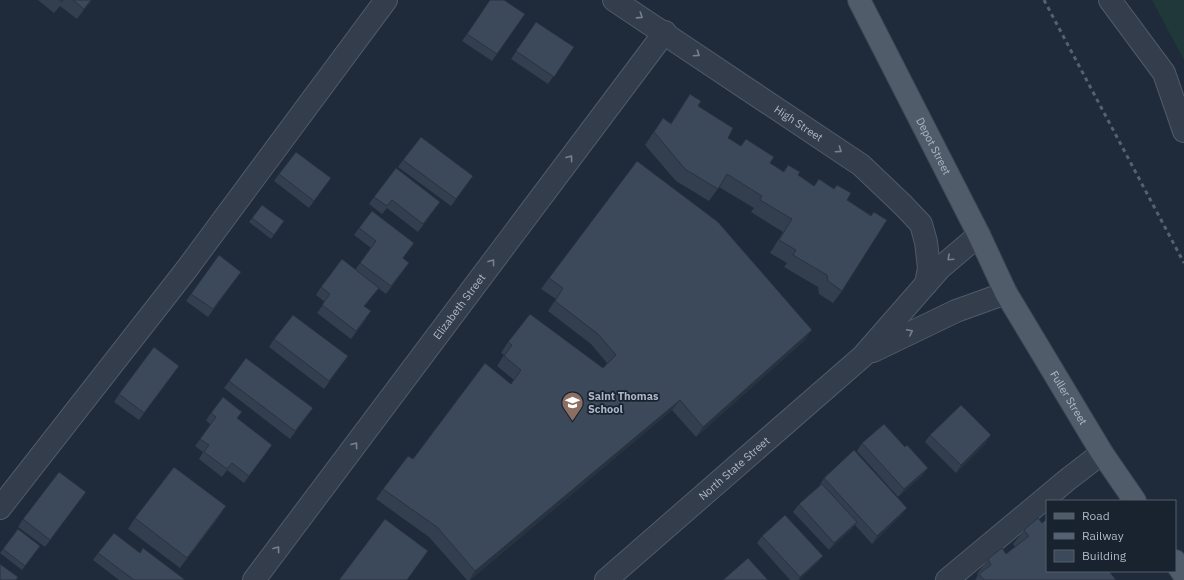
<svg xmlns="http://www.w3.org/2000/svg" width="1184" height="580" font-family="'IBM Plex Sans',sans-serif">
  <rect width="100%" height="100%" fill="#1f2b3a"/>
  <path fill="#21383b" d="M1152,0h32v60z"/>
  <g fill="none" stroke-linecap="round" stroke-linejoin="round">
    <defs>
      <g id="minor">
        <path id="s1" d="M614,0l247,165 42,40 18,19 5,18 3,26 -3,16"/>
        <path d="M1110,0l54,73 20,58"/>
        <path d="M873,351l83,-40 50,-18"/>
        <path d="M0,508l186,-238 200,-270"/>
        <path id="s2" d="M254,580l411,-548"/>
        <path id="s3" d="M606,580l257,-224 77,-88 39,-33"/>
        <path d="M947,580l120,-100 35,-27"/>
      </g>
      <g id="major">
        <path id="s4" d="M859,0l120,235 27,58 96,160 33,48"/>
        <path d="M1175,561l9,14"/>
      </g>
    </defs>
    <use href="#minor" stroke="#515a68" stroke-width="24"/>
    <use href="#major" stroke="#3c4654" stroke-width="24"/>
    <use href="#minor" stroke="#333d4b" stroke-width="22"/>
    <use href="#major" stroke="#515c6b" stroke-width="22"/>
    <path stroke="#556172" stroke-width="3" stroke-dasharray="4 4" stroke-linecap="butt" d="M1044,0l140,263"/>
  </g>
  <path fill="#333f4e" d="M38,0h54l-15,19 -17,-13 -6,7z
    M490,0l35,14 -33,47 -30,-20z
    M536,22l38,25 -26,37 -37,-25z
    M690,94l8,12 30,32 13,8 5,-7 24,24 13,9 5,-7 10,10 16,11 33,14 24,15 3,-3 -32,79 -9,12 -14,-9 -1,-7 -34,-20 3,-4 -17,-10 13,-21 -32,-20 3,-4 -35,-21 -10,14 -33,-20 -31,-36 18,-27 8,5z
    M403,160l70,16 -22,30 -53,-39z
    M279,174l52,4 -22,30 -35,-27z
    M374,197l66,5 -22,30 -31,-24 -5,6 -13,-10z
    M262,205l22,16 -13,18 -22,-17z
    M359,228l44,30 1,12 -18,24 -8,-6 -13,18 1,13 -15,20 -34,-26 8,-11 -9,-7 5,-8 34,-17 16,-22 -17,-13z
    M219,255l22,17 -33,45 -22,-16z
    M549,278l256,62 -109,97 -24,-27 -202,170h-3l-38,-43 -53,-38 7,-10 30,-30 98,-75 3,-4 -17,-14 7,-11 -3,-2 7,-11 95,26 4,-5 -16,-19 -43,-33 8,-12 -15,-10z
    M274,339l74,17 -24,33 -55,-42z
    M246,358l67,50 -23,31 -66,-51z
    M174,373l-35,47 -25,-18 5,-8z
    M211,413l27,5 29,34 -23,31 -17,-13 -5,7 -23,-18 4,-7 -8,-6 16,-21 -5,-5z
    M930,435l56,8 -30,30 -31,-31z
    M862,443l61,32 -25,22 -41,-46z
    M824,478l77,37 -29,29 -17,-19 -4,5 -22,20 -36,-38 6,-8 20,-18z
    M86,492l-41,55 -27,-20 5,-8z
    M219,517l-39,51 -52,-39 7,-11z
    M1038,518l9,53 69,9h-141l3,-5 -1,-1 11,-15 18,-5 9,-7 -2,-3 11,-14z
    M18,529l22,17 -18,24 -22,-17z
    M762,536l61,20 -6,7 -18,17h-9l-33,-37z
    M98,553h42l44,27h-65l-26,-20z"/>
  <path fill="#293340" d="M91,0h1l-15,19 7,-10z
    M812,330l-7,10 -109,97 7,-10z
    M680,400l-8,10 -202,170h-1l6,-9z
    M991,435l-5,8 -30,30 5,-8z
    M928,468l-5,7 -25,22 6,-8z
    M226,506l-7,11 -39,51 7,-10z
    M907,508l-6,7 -29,29 5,-8z
    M857,522l-6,8 -22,20 5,-7z
    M823,556l-6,7 -18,17h-1l2,-3z"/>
  <path fill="#3b495b" stroke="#293340" d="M59,0h4l-1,2z
    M73,0h18l-7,9z
    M490,0h14l21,14 -28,40 -30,-20z
    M536,22l38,25 -20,30 -38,-26z
    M690,94l11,7 -3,5 35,22 -5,10 13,8 5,-7 28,18 -4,6 14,9 4,-7 12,7 -2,3 16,11 5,-7 15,10 3,-4 14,8 -4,7 24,16 3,-4 13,8 -45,71 -14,-10 -1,-6 -34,-20 3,-5 -17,-10 13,-21 -32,-19 2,-4 -35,-22 -9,15 -33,-20 -31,-37 9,-14 8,6z
    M421,137l52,39 -17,23 -53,-39z
    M296,152l35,26 -17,23 -35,-27z
    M637,161l81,61 94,108 -109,97 -23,-27 -205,171 -38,-44 -54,-38 25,-33 5,3 72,-96 26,21 10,-14 -17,-14 8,-11 -4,-3 22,-28 73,54 13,-13 -18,-21 -43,-33 8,-13 -14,-10z
    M396,168l44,34 -17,22 -31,-24 -5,6 -13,-9z
    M262,205l22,16 -10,14 -22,-17z
    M372,211l42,32 -11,15 6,5 -18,23 -31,-23 16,-22 -17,-13z
    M219,255l22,17 -28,37 -22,-15z
    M342,259l37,29 -15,18 7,5 -15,20 -34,-26 8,-11 -9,-7z
    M293,315l55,41 -19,25 -55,-42z
    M154,347l25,19 -35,47 -25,-19z
    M246,358l67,50 -18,23 -66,-50z
    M223,397l19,15 -5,6 35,27 -23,31 -17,-13 -5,6 -23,-17 5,-7 -9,-6 16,-22 -5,-4z
    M961,405l30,30 -30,30 -31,-30z
    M884,424l21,23 2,-2 21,23 -24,21 -42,-46z
    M854,450l53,58 -30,28 -53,-58z
    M174,467l52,39 -39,52 -52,-40z
    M59,472l27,20 -36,48 -27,-21z
    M822,484l35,38 -23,21 -35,-39z
    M785,515l38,41 -23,21 -38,-41z
    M1038,518l4,5 5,-4v52h62l7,9h-132l-5,-6 12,-9 -3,-6 14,-11 4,6 23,-18 -5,-6z
    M385,519l43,32 -21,29h-68z
    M18,529l22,17 -15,20 -22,-17z
    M114,533l26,20 3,-5 41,31v1h-50l-36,-27z
    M748,558l20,22h-45z
    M0,564l18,13 -2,3h-16z"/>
  <defs><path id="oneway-chevron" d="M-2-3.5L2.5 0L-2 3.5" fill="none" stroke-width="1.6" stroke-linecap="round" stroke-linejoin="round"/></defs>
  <g stroke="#77808f">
    <use href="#oneway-chevron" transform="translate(640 16) rotate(33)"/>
    <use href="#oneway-chevron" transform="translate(697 54) rotate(34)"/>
    <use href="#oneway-chevron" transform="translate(839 150) rotate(34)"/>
    <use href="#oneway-chevron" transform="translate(570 158) rotate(-53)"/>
    <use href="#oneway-chevron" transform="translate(950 258) rotate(137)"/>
    <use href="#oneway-chevron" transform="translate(492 262) rotate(-53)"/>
    <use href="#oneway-chevron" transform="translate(910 332) rotate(-27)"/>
    <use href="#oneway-chevron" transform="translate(355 445) rotate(-53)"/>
    <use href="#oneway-chevron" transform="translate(277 549) rotate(-53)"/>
  </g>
  <defs>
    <symbol id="school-pin" viewBox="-11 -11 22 30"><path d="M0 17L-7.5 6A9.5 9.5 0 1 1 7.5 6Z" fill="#8d6e63" stroke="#19222f"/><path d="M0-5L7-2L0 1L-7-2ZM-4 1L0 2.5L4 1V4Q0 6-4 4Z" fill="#fff"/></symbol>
  </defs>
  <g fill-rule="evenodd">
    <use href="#school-pin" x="560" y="390" width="25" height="34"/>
  </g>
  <g text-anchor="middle" stroke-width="3.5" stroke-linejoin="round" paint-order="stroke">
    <g font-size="11" fill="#aeb7c7" stroke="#19222f">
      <text dy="4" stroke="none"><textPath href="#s1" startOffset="222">High Street</textPath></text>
      <text dy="4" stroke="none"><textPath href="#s4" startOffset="164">Depot Street</textPath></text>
      <text dy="4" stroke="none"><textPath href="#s2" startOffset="342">Elizabeth Street</textPath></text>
      <text dy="4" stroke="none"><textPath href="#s4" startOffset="450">Fuller Street</textPath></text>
      <text dy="4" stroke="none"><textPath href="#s3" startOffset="170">North State Street</textPath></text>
    </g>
    <g font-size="11" font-weight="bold" fill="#aeb7c7" stroke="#19222f" text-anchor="start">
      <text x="588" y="400">Saint Thomas<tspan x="588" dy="13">School</tspan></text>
    </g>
  </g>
  <rect x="1046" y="500" width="130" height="72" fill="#19222f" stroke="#555e6c"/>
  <rect x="1054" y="513" width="20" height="6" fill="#515c6b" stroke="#555e6c"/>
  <text x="1082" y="520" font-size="12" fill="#aeb7c7">Road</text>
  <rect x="1054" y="533" width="20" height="6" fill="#556172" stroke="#555e6c"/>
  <text x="1082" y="540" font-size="12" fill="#aeb7c7">Railway</text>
  <rect x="1054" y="550" width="20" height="12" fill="#3b495b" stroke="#555e6c"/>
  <text x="1082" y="560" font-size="12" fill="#aeb7c7">Building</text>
</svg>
